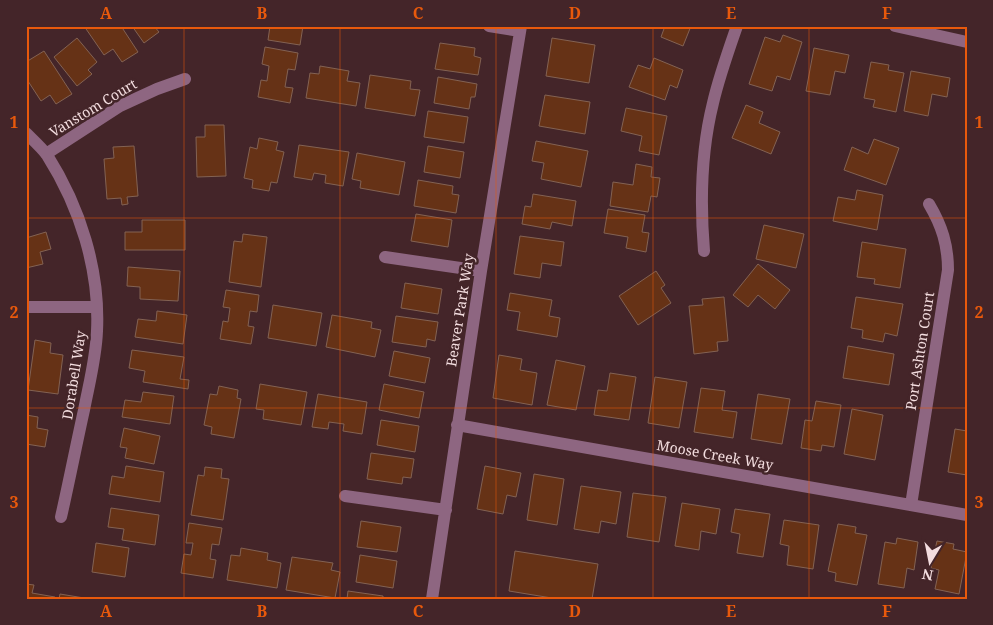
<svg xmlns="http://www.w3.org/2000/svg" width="993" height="625" font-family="'Noto Serif',serif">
  <rect width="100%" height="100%" fill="#442529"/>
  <path fill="#663216" stroke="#836253" d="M84,26h37l17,26 -16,10 -9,-13 -9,6z
    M132,26h22l5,6 -15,11z
    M270,26h33l-3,19 -32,-5z
    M665,26h26l-8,20 -22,-9z
    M783,35l19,7 -12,38 -13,-4 -5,15 -23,-7 16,-47 15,5z
    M77,38l20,24 -9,8 4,4 -15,12 -23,-29z
    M552,38l43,7 -6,38 -43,-7z
    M440,43l35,5 -1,8 7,2 -3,17 -43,-6z
    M265,47l33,6 -3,17 -7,-1 -3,18 8,1 -3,15 -32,-6 3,-17 6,1 2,-15 -7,-2z
    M814,48l35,7 -4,18 -10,-2 -5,24 -24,-4z
    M44,51l28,43 -16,10 -6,-9 -9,6 -15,-23v-16z
    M654,58l29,12 -6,18 -7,-3 -5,15 -36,-13 9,-22 12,4z
    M871,62l18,3 -1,5 16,3 -8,39 -23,-5 2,-7 -11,-2z
    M320,66l29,5 -2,10 13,2 -4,23 -50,-8 4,-25 9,1z
    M911,71l39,7 -3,19 -15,-3 -4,22 -24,-5z
    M370,75l41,6 -1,8 10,1 -5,26 -50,-8z
    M438,77l39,7 -2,13h-4l-2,12 -35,-6z
    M545,95l45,7 -5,32 -46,-8z
    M746,105l17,7 -4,11 21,9 -9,22 -39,-16z
    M626,108l41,8 -8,39 -20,-4 3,-15 -21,-5z
    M428,111l40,6 -4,26 -40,-6z
    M205,125h19l2,51 -29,1 -1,-40h9z
    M259,138l19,4 -2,8 8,2 -7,31 -6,-1 -2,9 -17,-3 1,-8 -9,-2 6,-31 7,2z
    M874,139l25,9 -13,37 -42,-15 8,-23 16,7z
    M536,141l52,10 -7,36 -40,-8 3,-16 -12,-2z
    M299,145l50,7 -6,34 -18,-3 1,-8 -12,-2 -2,7 -18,-3z
    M134,146l4,50 -11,1 1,7 -6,1 -1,-7 -14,1 -3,-40 10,-1 -1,-11z
    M428,146l36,6 -4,26 -36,-6z
    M357,153l48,9 -6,33 -39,-7 1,-7 -9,-2z
    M636,164l16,3 -1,10 9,1 -3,19 -6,-1 -3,16 -38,-6 3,-24 20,3z
    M418,180l35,6 -1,8 7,1 -3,18 -42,-7z
    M857,190l26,5 -6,35 -44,-9 5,-24 17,3z
    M533,194l43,7 -4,25 -20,-4 -2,7 -28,-5 3,-18 6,1z
    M608,209l37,6 -3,17 7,1 -3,19 -20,-4 2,-11 -24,-4z
    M416,214l36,6 -4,27 -37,-6z
    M142,220h43v30h-60v-18h17z
    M764,225l40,9 -8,34 -40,-9z
    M46,232l5,17 -11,3 3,12 -17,4v-30z
    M243,234l24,3 -6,50 -32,-5 5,-41 8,1z
    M520,236l44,6 -3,24 -19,-3 -2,15 -26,-4z
    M862,242l44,7 -6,39 -26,-4 1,-5 -18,-2z
    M758,264l32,26 -15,19 -17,-14 -10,12 -15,-12z
    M128,267l52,4 -2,30 -38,-2v-12l-13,-1z
    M656,271l9,14 -4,3 10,15 -33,22 -19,-29z
    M405,283l37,6 -4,25 -37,-6z
    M226,290l33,5 -2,17 -7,-1 -2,15 6,1 -3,17 -31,-5 3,-18 5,1 2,-14 -7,-1z
    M510,293l42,7 -3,16 11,2 -3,19 -40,-7 3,-18 -13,-2z
    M724,297l4,44 -11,1 1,9 -24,3 -5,-48 14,-1 -1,-6z
    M856,297l47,7 -6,32 -12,-3 -2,9 -21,-4 1,-8 -12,-2z
    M273,305l49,8 -6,33 -48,-8z
    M157,311l30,4 -4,29 -48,-7 3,-18 18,2z
    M332,315l40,7 -1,6 10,2 -6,27 -49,-10z
    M396,316l42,6 -3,19 -8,-2 -1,8 -34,-5z
    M35,340l16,3 -1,10 13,2 -5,39 -30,-4z
    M848,346l46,8 -5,31 -46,-7z
    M132,350l52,7 -4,22 9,1 -1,9 -45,-7 2,-11 -16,-3z
    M394,351l36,7 -5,25 -36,-7z
    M499,355l23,4 -2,11 17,3 -5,32 -39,-7z
    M556,360l29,6 -9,44 -29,-5z
    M610,373l26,4 -7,43 -35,-5 4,-25 9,1z
    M655,377l32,5 -8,46 -31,-5z
    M260,384l47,8 -6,33 -38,-6 1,-9 -8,-1z
    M384,384l40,8 -5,26 -40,-8z
    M219,386l19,4 -1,8 4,1 -7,39 -23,-4 1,-7 -8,-2 6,-31 7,1z
    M701,388l24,3 -3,19 15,2 -4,26 -39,-6z
    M143,392l31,4 -4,28 -48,-7 3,-17 16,2z
    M318,394l49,8 -5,32 -19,-3 1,-7 -15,-2 -1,7 -16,-2z
    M758,394l32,5 -8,45 -31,-5z
    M816,401l25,4 -7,42 -12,-2 -1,6 -20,-3 4,-28 7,1z
    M852,409l31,6 -8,45 -31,-6z
    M26,415l12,2 -1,11 11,2 -3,17 -19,-3z
    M381,420l38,6 -4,26 -38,-7z
    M124,428l36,8 -6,28 -29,-6 2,-10 -7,-1z
    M955,429l12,2v44l-19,-3z
    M371,453l43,6 -3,19 -8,-1 -1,7 -35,-5z
    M126,466l38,6 -4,30 -51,-8 3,-18 12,2z
    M485,466l36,7 -5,24 -9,-2 -4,19 -26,-5z
    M205,467l17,2 -1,9 8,1 -6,41 -32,-5 7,-40 6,1z
    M534,474l30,5 -7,46 -30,-5z
    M581,486l40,6 -5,32 -15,-3 -2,12 -25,-4z
    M633,493l33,4 -7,45 -32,-5z
    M682,503l38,6 -4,25 -15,-3 -2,19 -24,-4z
    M111,508l48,7 -4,30 -33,-5 2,-11 -16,-2z
    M735,509l35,5 -7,43 -26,-4 3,-19 -9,-2z
    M784,520l35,5 -6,44 -26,-4 2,-19 -9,-2z
    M361,521l40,6 -4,25 -40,-5z
    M189,523l33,5 -3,17 -7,-1 -2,15 6,1 -3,18 -32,-5 3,-19 7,1 2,-12h-7z
    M838,524l18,3 -1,6 12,2 -10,50 -22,-4 1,-8 -8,-2z
    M897,538l21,4 -4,28 -7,-2 -3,20 -26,-4 7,-42 11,2z
    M937,541l17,3 -1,5 14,3 -8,42 -24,-5 4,-19 -8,-2z
    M96,543l33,5 -4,29 -33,-5z
    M241,548l27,5 -1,7 14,3 -4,25 -50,-8 4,-25 9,1z
    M515,551l83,13 -6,35h-34l-49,-8z
    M360,555l37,6 -4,27 -37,-6z
    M292,557l41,6 -2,7 9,2 -5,26 -49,-8z
    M26,584l8,1 -2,8 23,4v2h-29z
    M348,591l35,5v3h-36z
    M60,594l30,5h-31z"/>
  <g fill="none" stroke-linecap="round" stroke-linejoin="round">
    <path stroke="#8e6681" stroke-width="12" d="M489,26l31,5
      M895,26l72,16
      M26,133c7,7 15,14 21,22 33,52 53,115 50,176 -1,27 -8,53 -13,79 -8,36 -15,72 -23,107
      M46,154l74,-48 37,-17 28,-10
      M704,251c-4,-49 -3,-100 9,-148 6,-26 15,-51 24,-77
      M385,257l96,14
      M26,307h71
      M457,425l510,90
      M345,496l101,14
      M911,505l37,-235c0,-25 -6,-44 -19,-66
      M432,599l49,-328 40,-245"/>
  </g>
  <path fill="none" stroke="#e8590c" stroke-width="1" stroke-opacity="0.55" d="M184,26v573M340,26v573M496,26v573M653,26v573M809,26v573M26,218h941M26,408h941"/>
  <g text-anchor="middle" stroke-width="5" stroke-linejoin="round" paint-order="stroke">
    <g font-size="14" fill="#f3dddf" stroke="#442529">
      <text transform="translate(93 108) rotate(-31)" y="5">Vanstom Court</text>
      <text transform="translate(460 310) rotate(-81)" y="5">Beaver Park Way</text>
      <text transform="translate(920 351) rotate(-81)" y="5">Port Ashton Court</text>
      <text transform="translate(74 375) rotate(-81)" y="5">Dorabell Way</text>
      <text transform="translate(715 455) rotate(10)" y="5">Moose Creek Way</text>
    </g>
  </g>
  <rect width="993" height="625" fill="none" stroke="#442529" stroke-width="55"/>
  <g transform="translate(930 562) rotate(190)" stroke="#442529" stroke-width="4" paint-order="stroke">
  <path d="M0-4L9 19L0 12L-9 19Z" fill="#f3dddf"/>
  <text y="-8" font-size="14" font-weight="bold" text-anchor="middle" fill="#f3dddf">N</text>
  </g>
  <rect x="28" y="28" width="938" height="570" fill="none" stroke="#e8590c" stroke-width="2"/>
  <g font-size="16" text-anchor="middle" font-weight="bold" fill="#e8590c">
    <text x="106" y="19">A</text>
    <text x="262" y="19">B</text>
    <text x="418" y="19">C</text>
    <text x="575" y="19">D</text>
    <text x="731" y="19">E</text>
    <text x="887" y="19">F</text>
    <text x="14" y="128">1</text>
    <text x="979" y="128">1</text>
    <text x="14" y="318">2</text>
    <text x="979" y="318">2</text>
    <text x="14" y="508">3</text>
    <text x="979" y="508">3</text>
    <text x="106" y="617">A</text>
    <text x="262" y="617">B</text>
    <text x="418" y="617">C</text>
    <text x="575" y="617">D</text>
    <text x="731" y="617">E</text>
    <text x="887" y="617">F</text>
  </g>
</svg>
